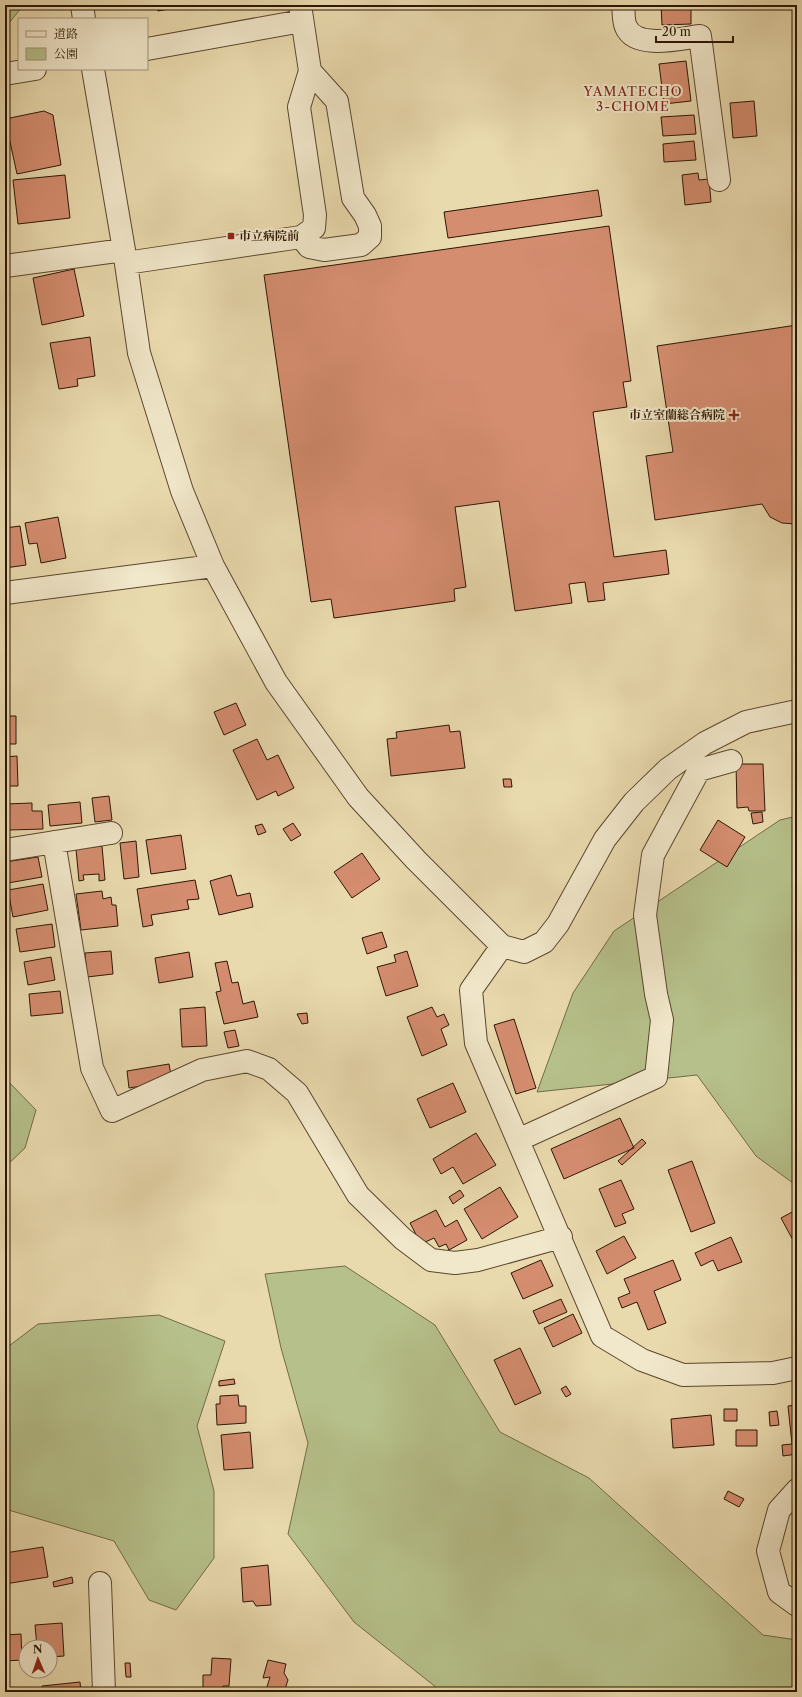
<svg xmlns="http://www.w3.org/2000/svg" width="802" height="1697" font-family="'Libre Caslon Text','Noto Serif JP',serif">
  <rect width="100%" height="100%" fill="#e9daae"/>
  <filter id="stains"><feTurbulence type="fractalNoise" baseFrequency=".005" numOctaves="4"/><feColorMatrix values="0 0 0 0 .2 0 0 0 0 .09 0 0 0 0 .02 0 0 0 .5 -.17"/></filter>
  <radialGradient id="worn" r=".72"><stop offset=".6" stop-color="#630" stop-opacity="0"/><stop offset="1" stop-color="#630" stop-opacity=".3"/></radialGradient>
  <path fill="#b6c08a" stroke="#726b46" d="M5,5h17v2l-17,21z
    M797,816v370l-41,-30 -59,-81 -160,17 36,-99 41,-62 166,-111z
    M5,1078l31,32 -11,38 -20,19z
    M345,1266l90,59 65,107 89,46 174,157 34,5v52h-355l-88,-70 -66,-88 20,-91 -27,-95 -16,-74z
    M159,1315l66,26 -28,85 17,65v67l-38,52 -27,-10 -35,-59 -109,-32v-160l33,-25z"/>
  <path fill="#d58d70" stroke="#2d1603" d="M157,5h28v1l-27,5z
    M194,5h13l-13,2z
    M661,5h30v19l-29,1z
    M686,61l5,40 -27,3 -5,-40z
    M754,101l3,35 -24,2 -3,-35z
    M44,111l9,4 8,50 -44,9 -12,-55z
    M694,115l2,19 -33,2 -2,-19z
    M694,141l2,19 -32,2 -1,-18z
    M698,173l1,7 10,-1 2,23 -26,3 -3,-30z
    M65,175l5,43 -52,6 -5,-44z
    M598,190l4,26 -154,22 -4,-26z
    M609,226l22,155 -8,1 4,25 -34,5 21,145 52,-7 3,24 -66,9 2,17 -17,2 -3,-20 -16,2 3,19 -57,8 -16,-110 -44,6 11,80 -12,2 1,12 -121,17 -3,-19 -20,3 -47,-327z
    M74,269l10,47 -42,9 -9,-47z
    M797,325v216l-2,-17 -13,-1 -12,-6 -8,-13 -107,16 -9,-64 27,-4 -16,-106z
    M90,337l5,39 -18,3 1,7 -19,3 -9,-46z
    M58,517l8,41 -25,5 -4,-20 -8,1 -4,-21z
    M20,526l6,39 -21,3v-40z
    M236,703l10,22 -22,10 -10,-23z
    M5,716h11v28h-11z
    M449,725l1,7 10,-1 5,37 -74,8 -4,-37 10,-1 -1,-6z
    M257,739l10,21 11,-5 16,33 -16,8 -2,-5 -19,9 -24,-50z
    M793,749h4v51h-3z
    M17,756l1,30h-13v-29z
    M736,764h27l2,47h-16l-1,-4 -11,1z
    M503,779h8l1,8h-8z
    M109,796l3,24 -17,2 -3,-24z
    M80,802l2,21 -32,3 -2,-21z
    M32,803v8h10l1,18 -34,1v-6h-4v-20z
    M762,812l1,10 -10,2 -2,-11z
    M718,820l27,17 -18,30 -27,-17z
    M293,823l8,12 -10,6 -8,-12z
    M262,824l4,8 -8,3 -3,-9z
    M181,835l5,34 -35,5 -5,-34z
    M136,841l3,36 -15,2 -4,-36z
    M102,846l3,34 -6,1v-7l-16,1 1,5 -5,1 -3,-32z
    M362,853l18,26 -28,19 -18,-26z
    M38,857l4,20 -34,6 -3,-21z
    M231,875l6,21 13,-3 3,14 -34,8 -9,-34z
    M195,880l4,19 -12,1 2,9 -38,6 2,10 -10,2 -6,-38z
    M43,884l5,26 -35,7 -5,-27z
    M102,891l1,8 8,-2 1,8h4l2,21 -37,4 -5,-36z
    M52,924l3,23 -35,5 -4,-23z
    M382,932l5,15 -20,7 -5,-16z
    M111,951l2,23 -26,3 -2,-24z
    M407,951l11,35 -32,10 -9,-29 19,-5 -2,-7z
    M189,952l4,25 -34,6 -4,-25z
    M51,957l4,23 -27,5 -4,-23z
    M227,961l5,22 6,-1 5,22 11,-3 4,16 -34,7 -8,-32 5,-1 -6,-28z
    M60,991l3,22 -32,3 -2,-22z
    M205,1007l2,39 -25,1 -2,-38z
    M432,1007l5,10 7,-3 5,11 -8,4 6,16 -25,11 -15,-39z
    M307,1013l1,10 -6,1 -5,-10z
    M514,1019l22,69 -20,6 -22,-69z
    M235,1030l4,16 -11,2 -4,-16z
    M169,1064l2,11 -5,7 -37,6 -2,-17z
    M453,1083l13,29 -36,16 -13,-29z
    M620,1118l14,30 -70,31 -13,-30z
    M476,1133l20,32 -33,19 -10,-17 -12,7 -8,-15z
    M642,1139l4,4 -24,22 -4,-4z
    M692,1161l23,62 -24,9 -23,-62z
    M621,1180l13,29 -12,5 4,9 -11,4 -16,-38z
    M500,1187l18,30 -36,22 -18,-30z
    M460,1190l4,6 -11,8 -4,-7z
    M436,1210l9,17 12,-7 10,20 -18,10 -3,-6 -7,3 -5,-9 -13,6 -11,-21z
    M794,1211l3,5v27l-2,1 -14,-26z
    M624,1236l12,22 -29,16 -11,-23z
    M731,1237l11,25 -24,9 -5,-11 -12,6 -6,-13z
    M541,1260l12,26 -30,13 -12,-26z
    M673,1260l8,20 -27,11 12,32 -18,7 -11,-28 -15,6 -4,-10 12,-5 -6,-14z
    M561,1299l6,13 -28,12 -6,-13z
    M573,1314l9,19 -29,14 -9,-19z
    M520,1348l21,45 -26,12 -21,-45z
    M234,1379l1,5 -16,2v-5z
    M566,1386l5,8 -5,3 -5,-8z
    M238,1395l1,11h7v17l-29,2 -1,-21h4v-8z
    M797,1405v49l-14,2 -1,-11 10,-1 -4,-38z
    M724,1409h13v12h-13z
    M777,1411l2,14 -9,1 -1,-14z
    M711,1415l3,30 -41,3 -2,-29z
    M736,1430h21v16h-21z
    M250,1432l3,36 -29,2 -3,-35z
    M728,1491l16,8 -5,8 -15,-8z
    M43,1547l5,30 -43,7v-31z
    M268,1565l3,40 -15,1 -3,-5 -10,1 -2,-34z
    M72,1577l1,6 -19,4 -1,-5z
    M62,1623l2,33 -14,1v-10h-13l-2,-22z
    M21,1634l1,26 -17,1v-26z
    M212,1658l19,1 -2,27h-6l-1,6h-13v-4h-6v-13h8z
    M268,1660l18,4 -2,9 4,7 -4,12h-10l-8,-2 4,-13 -7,1z
    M125,1663h5l1,14h-5z
    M80,1682l1,10h-39v-6z"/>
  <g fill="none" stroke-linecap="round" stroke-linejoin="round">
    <defs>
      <path id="minor" d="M82,5l2,14
        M623,5c1,6 0,16 3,22 10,23 56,11 74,9l19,144
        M147,49l155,-28
        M93,69l31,181 15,103 43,138 31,75 63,116 82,115 58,63 86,86 22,6 20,-10 14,-18 47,-85 29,-37 34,-33 37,-26 41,-21 51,-11
        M5,74l30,-5
        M301,237l8,10 15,3 37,-5 9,-8v-11l-5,-11 -12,-17 -16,-97 -27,-30
        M126,263l175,-26 13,-9 1,-13 -16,-108 11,-36 -10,-66
        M5,266l119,-16
        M5,593l208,-27
        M54,842l38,226 20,43 90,-41 45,-9 22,8 28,24 61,102 45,44 28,21 24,3 23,-3 83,-23
        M5,850l106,-17
        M502,946l-31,44 5,53 126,293 40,24 41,15 90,-2 24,-5
        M518,1140l138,-63 6,-57 -6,-26 -11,-79 8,-60 46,-85 32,-9
        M797,1490l-18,20 -11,41 11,41 18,13
        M100,1583l4,109"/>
    </defs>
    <use href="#minor" stroke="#5c472e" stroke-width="24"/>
    <use href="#minor" stroke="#f1e7ca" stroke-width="22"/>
  </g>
  <g fill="#8f2418" stroke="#f1e7ca" stroke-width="1.5">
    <rect x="227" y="232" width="8" height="8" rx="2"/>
    <path d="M732 409h4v4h4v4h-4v4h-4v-4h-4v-4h4z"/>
  </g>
  <g text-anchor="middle" stroke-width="4" stroke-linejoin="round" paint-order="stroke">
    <g font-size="12" font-weight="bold" fill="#2d1603" stroke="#f1e7ca" text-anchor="start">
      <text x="239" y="240">市立病院前</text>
      <text x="725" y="419" text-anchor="end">市立室蘭総合病院</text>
    </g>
    <g font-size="13" letter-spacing="1" fill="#7a1f14" stroke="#f1e7ca">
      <text x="633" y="96">YAMATECHO<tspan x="633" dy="15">3-CHOME</tspan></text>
    </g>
  </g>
  <rect width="802" height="1697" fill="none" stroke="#e9daae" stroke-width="20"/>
  <rect x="6" y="6" width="790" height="1685" fill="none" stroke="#2d1603" stroke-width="2"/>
  <rect x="10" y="10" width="782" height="1677" fill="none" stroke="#2d1603"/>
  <rect x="18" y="18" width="130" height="52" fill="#f1e7ca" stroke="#a3937a"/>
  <rect x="26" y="31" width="20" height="6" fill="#f1e7ca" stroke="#a3937a"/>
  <text x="54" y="38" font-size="12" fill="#2d1603">道路</text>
  <rect x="26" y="48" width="20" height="12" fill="#b6c08a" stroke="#a3937a"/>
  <text x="54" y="58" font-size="12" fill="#2d1603">公園</text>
  <g transform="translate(38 1659) rotate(358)"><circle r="19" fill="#f1e7ca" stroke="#a3937a"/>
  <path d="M0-3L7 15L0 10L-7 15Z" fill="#8f2418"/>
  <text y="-6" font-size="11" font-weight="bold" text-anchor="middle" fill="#2d1603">N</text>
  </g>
  <path d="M656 36v6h77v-6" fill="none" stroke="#2d1603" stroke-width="2"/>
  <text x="662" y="36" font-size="12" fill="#2d1603" stroke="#f1e7ca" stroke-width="3" paint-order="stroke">20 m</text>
  <rect width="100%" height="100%" filter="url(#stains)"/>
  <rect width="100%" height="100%" fill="url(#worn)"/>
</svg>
